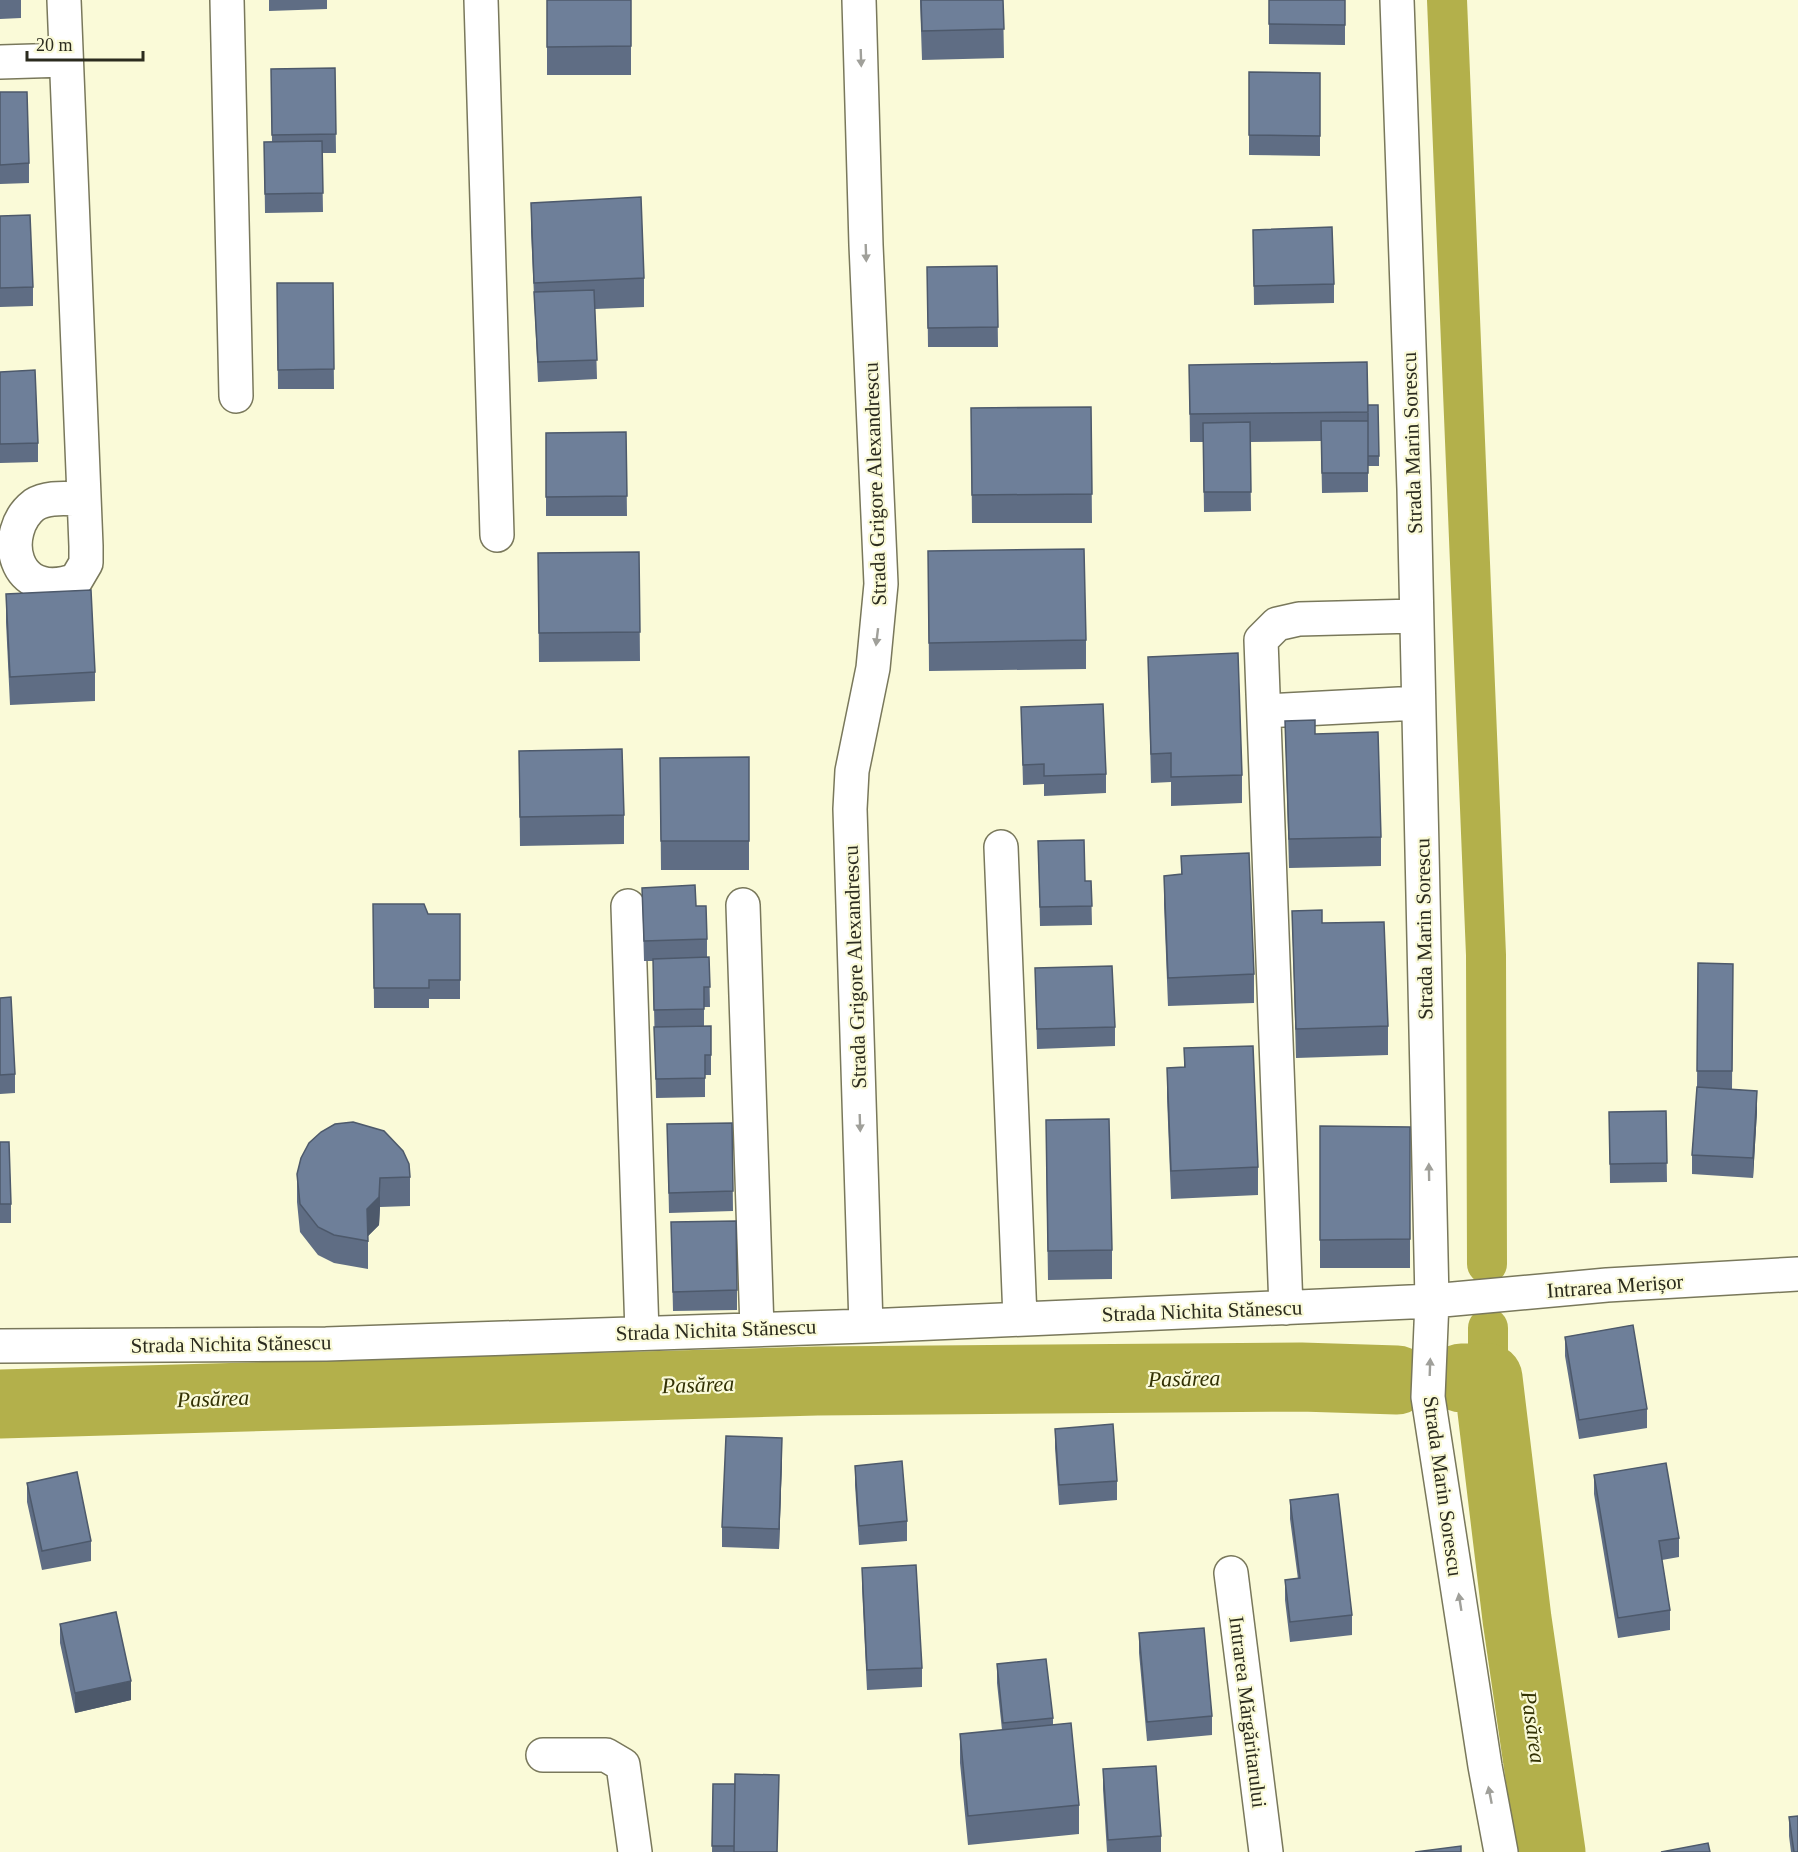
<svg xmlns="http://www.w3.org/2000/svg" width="1798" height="1852" font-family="Georgia,serif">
  <rect width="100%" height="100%" fill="#fafad8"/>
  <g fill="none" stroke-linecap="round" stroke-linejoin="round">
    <path stroke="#b3b04b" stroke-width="40" d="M1447,0l39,955 1,309
      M1488,1378v-50"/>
    <path stroke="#b3b04b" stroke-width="69" d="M1461,1378h27l29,241 34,233
      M0,1404l817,-23 484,-4 96,3"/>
    <defs>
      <path id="minor" d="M64,0l22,546v17l-10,17c-65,23 -76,-49 -42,-75 14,-9 33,-6 50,-6
        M227,0l9,396
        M481,0l16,535
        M859,0l7,245 15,339 -8,84 -21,103 -2,38 16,517
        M1397,0l17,489 18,812 -4,96 57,369 16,86
        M0,62l66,-2
        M1264,711l154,-8
        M1001,847l19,471
        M743,905l14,424
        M628,906l14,427
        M1286,1308l-25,-668 16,-16 22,-5 117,-3
        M0,1346l326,-2 540,-18 566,-25 175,-16 191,-11
        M1231,1573l35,279
        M543,1755h63l17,10 12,87"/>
    </defs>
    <use href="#minor" stroke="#79785b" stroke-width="36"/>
    <use href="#minor" stroke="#fff" stroke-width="33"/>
  </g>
  <path fill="#5f6d84" d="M0,0h21v18l-21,1z
    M269,0h58v9l-58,2z
    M547,0h84v75h-84z
    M920,0h83l1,58 -82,2z
    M1269,0h76v45l-76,-1z
    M335,68l1,85h-14l1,59 -58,1 -1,-71h8l-1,-73z
    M1249,72l71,1v83l-71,-1z
    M0,92l29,71v20l-29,1z
    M531,203l113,75v29l-49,2 2,70 -59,3 -7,-151z
    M0,216l33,71v19l-33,1z
    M1253,230l81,54v19l-80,2z
    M997,266l1,81h-70l-1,-80z
    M277,283h56l1,106h-56z
    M1189,365l179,40 11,51v10h-11v26l-46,1 -1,-52 -71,1 1,69 -47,1 -1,-70h-13z
    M0,372l38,71v19l-38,1z
    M1091,407l1,116h-120l-1,-115z
    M626,432l1,84h-81v-83z
    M928,551l158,89v29l-157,2z
    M639,552l1,109 -101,1 -1,-109z
    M6,594l89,78v29l-85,4 -4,-83z
    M1148,657l94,118v28l-71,3v-24l-20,1z
    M1021,707l85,67v19l-62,3v-12l-21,1z
    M1285,721l30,13 66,103v29l-92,2z
    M519,751l105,64v29l-104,2z
    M749,757v113h-88l-1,-112z
    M1038,841l47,40h6l1,44 -52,1z
    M1181,856l73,118v29l-86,3 -4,-102v-28l17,-2z
    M642,888l54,18 11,33v18h2l1,50h-6v19h7v49h-6v22l-49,1 -3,-137h-9z
    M373,904l55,10h32v85h-31v9h-55z
    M1292,911l30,12 66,103v29l-92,3z
    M1698,963l35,1 -1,126 25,21 -4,67 -61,-4v-19l5,-68z
    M1035,968l80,59v19l-78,3z
    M0,998l15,76v19l-15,1z
    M1184,1048l74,119v28l-87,4 -4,-102v-29l17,-1z
    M1666,1111l1,71 -57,1 -1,-71z
    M732,1123l1,88 -64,2 -2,-89z
    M1320,1126l90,1v141h-90z
    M0,1142l11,62v19h-11z
    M1046,1148l66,102v29l-64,1z
    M297,1174l113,3v29l-30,1 -1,18 -11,11v33l-34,-6 -16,-8 -18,-23 -3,-30z
    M671,1222l66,68v20l-64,1z
    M1565,1337l82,72v19l-68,11 -14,-83z
    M1055,1429l62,52v19l-58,5 -4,-57z
    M782,1458l-3,91 -57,-2v-20z
    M855,1466l52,55v20l-48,4 -4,-60z
    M1594,1475l85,63v19l-17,3 8,50v20l-52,8 -24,-144z
    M27,1483l64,58v20l-49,9 -15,-68z
    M1290,1500l62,115v20l-62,7 -5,-42v-20l13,-1 -8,-60z
    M862,1568l60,100v19l-55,3 -5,-103z
    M60,1624l71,76 -56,13 -15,-70z
    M1139,1633l73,83v19l-65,6 -8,-88z
    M997,1664l56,54v7l26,80v29l-111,11 -8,-82v-29l42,-4 -5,-47z
    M1103,1769l58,67v16h-54l-4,-63z
    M713,1784l65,68h-66z
    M1789,1817l9,35h-7l-2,-16z"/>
  <path fill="#4d596b" d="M1757,1091v20l-4,67v-20z
    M380,1178v29l-1,18 -12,12v-28z
    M782,1438v20l-3,91v-20z
    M131,1681v19l-56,13v-20z"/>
  <path fill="#6e7f99" stroke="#4d596b" stroke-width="1.5" d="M547,0h84v46l-84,1z
    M921,0h82l1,29 -82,2z
    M1269,0h76v25l-76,-1z
    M335,68l1,66 -64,1 -1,-66z
    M1249,72l71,1v63l-71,-1z
    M0,92h27l2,71 -29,2z
    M322,141l1,52 -58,1 -1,-52z
    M641,197l3,81 -110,5 -3,-80z
    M30,215l3,72 -33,1v-72z
    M1332,227l2,57 -80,2 -1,-56z
    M997,266l1,61 -70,1 -1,-61z
    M277,283h56l1,86 -56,1z
    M594,290l3,70 -59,2 -4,-70z
    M1367,362l1,50 -178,2 -1,-49z
    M35,370l3,73 -38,1v-72z
    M1368,405h10l1,51h-11z
    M1091,407l1,87 -120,1 -1,-87z
    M1321,421h47v52h-46z
    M1250,422l1,70h-47l-1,-69z
    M626,432l1,64 -81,1v-64z
    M1084,549l2,91 -157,3 -1,-92z
    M639,552l1,80 -101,1 -1,-80z
    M91,590l4,82 -85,5 -4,-83z
    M1238,653l4,122 -71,2v-24l-20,1 -3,-97z
    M1103,704l3,70 -62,2v-12l-21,1 -2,-58z
    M1315,720v14l63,-2 3,105 -92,2 -4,-118z
    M622,749l2,66 -104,2 -1,-66z
    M749,757v84h-88l-1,-83z
    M1084,840l1,41h6l1,25 -52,1 -2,-66z
    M1249,853l5,121 -86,4 -4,-102 18,-2 -1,-18z
    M695,885l1,21h10l1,33 -63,2 -2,-53z
    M373,904h51l4,10h32v66h-31v8h-55z
    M1322,910v13l62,-1 4,104 -92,3 -4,-118z
    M709,957l1,30h-6v22l-50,1 -1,-51z
    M1698,963l35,1 -1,107h-35z
    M1112,966l3,61 -78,2 -2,-61z
    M11,997l4,77 -15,1v-77z
    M711,1026v29h-6v23l-49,1 -2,-52z
    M1253,1046l5,121 -87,4 -4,-103 18,-1 -1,-19z
    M1697,1087l60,4 -4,67 -61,-3z
    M1666,1111l1,52 -57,1 -1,-52z
    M1109,1119l3,131 -64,1 -2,-131z
    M353,1122l31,9 19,20 6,13 1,13 -30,1 -1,19 -12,12 1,32 -34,-6 -16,-8 -18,-23 -3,-30 4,-16 8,-15 12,-11 14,-8z
    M732,1123l1,68 -64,2 -2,-69z
    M1320,1126l90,1v112l-90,1z
    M0,1142h9l2,62h-11z
    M736,1221l1,69 -64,2 -2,-70z
    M1633,1325l14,84 -68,11 -14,-83z
    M1113,1424l4,57 -58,4 -4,-56z
    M726,1436l56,2 -3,91 -57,-2z
    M902,1461l5,60 -48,5 -4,-60z
    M1666,1463l13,75 -20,3 11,69 -52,8 -24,-143z
    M77,1472l14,69 -49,10 -15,-68z
    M1338,1494l14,121 -62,7 -5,-42 15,-2 -10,-78z
    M916,1565l6,103 -55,2 -5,-102z
    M116,1612l15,69 -56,12 -15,-69z
    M1204,1628l8,88 -65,6 -8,-89z
    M1046,1659l7,59 -50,5 -6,-59z
    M1071,1723l8,82 -111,11 -8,-82z
    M1156,1766l5,70 -53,4 -5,-71z
    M735,1774l44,1 -2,77h-43z
    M713,1784h22l-1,62h-22z
    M1798,1816v36h-4l-5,-35z
    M1708,1843l2,9h-49z
    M1461,1846v6h-46z"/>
  <defs><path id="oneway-solid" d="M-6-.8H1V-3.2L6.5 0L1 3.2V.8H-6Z" transform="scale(1.5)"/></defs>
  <g fill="#a0a09a">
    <use href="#oneway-solid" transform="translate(861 58) rotate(88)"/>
    <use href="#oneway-solid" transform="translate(866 253) rotate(88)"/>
    <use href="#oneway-solid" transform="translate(877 637) rotate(97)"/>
    <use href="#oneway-solid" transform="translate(860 1123) rotate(88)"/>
    <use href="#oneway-solid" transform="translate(1429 1172) rotate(-91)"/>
    <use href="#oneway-solid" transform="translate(1430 1367) rotate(-88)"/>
    <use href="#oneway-solid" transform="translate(1460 1602) rotate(-99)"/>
    <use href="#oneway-solid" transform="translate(1490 1795) rotate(-101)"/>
  </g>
  <g text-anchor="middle" stroke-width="4.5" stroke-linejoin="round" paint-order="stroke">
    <g font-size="21" fill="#2b2b1e" stroke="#fafad8">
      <text transform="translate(1412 443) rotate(-92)" y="7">Strada Marin Sorescu</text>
      <text transform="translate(875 484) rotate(-92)" y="7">Strada Grigore Alexandrescu</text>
      <text transform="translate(1424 929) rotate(-91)" y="7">Strada Marin Sorescu</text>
      <text transform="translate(855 967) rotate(-92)" y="7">Strada Grigore Alexandrescu</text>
      <text transform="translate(1615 1286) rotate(-4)" y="7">Intrarea Merișor</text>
      <text transform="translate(1202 1311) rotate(-2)" y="7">Strada Nichita Stănescu</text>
      <text transform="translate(716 1330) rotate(-2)" y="7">Strada Nichita Stănescu</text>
      <text transform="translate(231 1344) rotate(-1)" y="7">Strada Nichita Stănescu</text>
      <text transform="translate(1443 1486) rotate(82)" y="7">Strada Marin Sorescu</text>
      <text transform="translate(1248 1712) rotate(83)" y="7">Intrarea Mărgăritarului</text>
    </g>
    <g font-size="22" font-style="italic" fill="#323104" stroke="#fafad8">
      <text transform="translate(1184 1378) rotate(-1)" y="8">Pasărea</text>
      <text transform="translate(698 1384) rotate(-2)" y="8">Pasărea</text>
      <text transform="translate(213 1398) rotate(-2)" y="8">Pasărea</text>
      <text transform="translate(1534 1727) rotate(82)" y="8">Pasărea</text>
    </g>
  </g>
  <path d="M27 51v9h116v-9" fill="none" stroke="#2b2b1e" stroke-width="3"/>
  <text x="36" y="51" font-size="18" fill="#2b2b1e" stroke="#fafad8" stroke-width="4.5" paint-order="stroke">20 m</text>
</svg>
